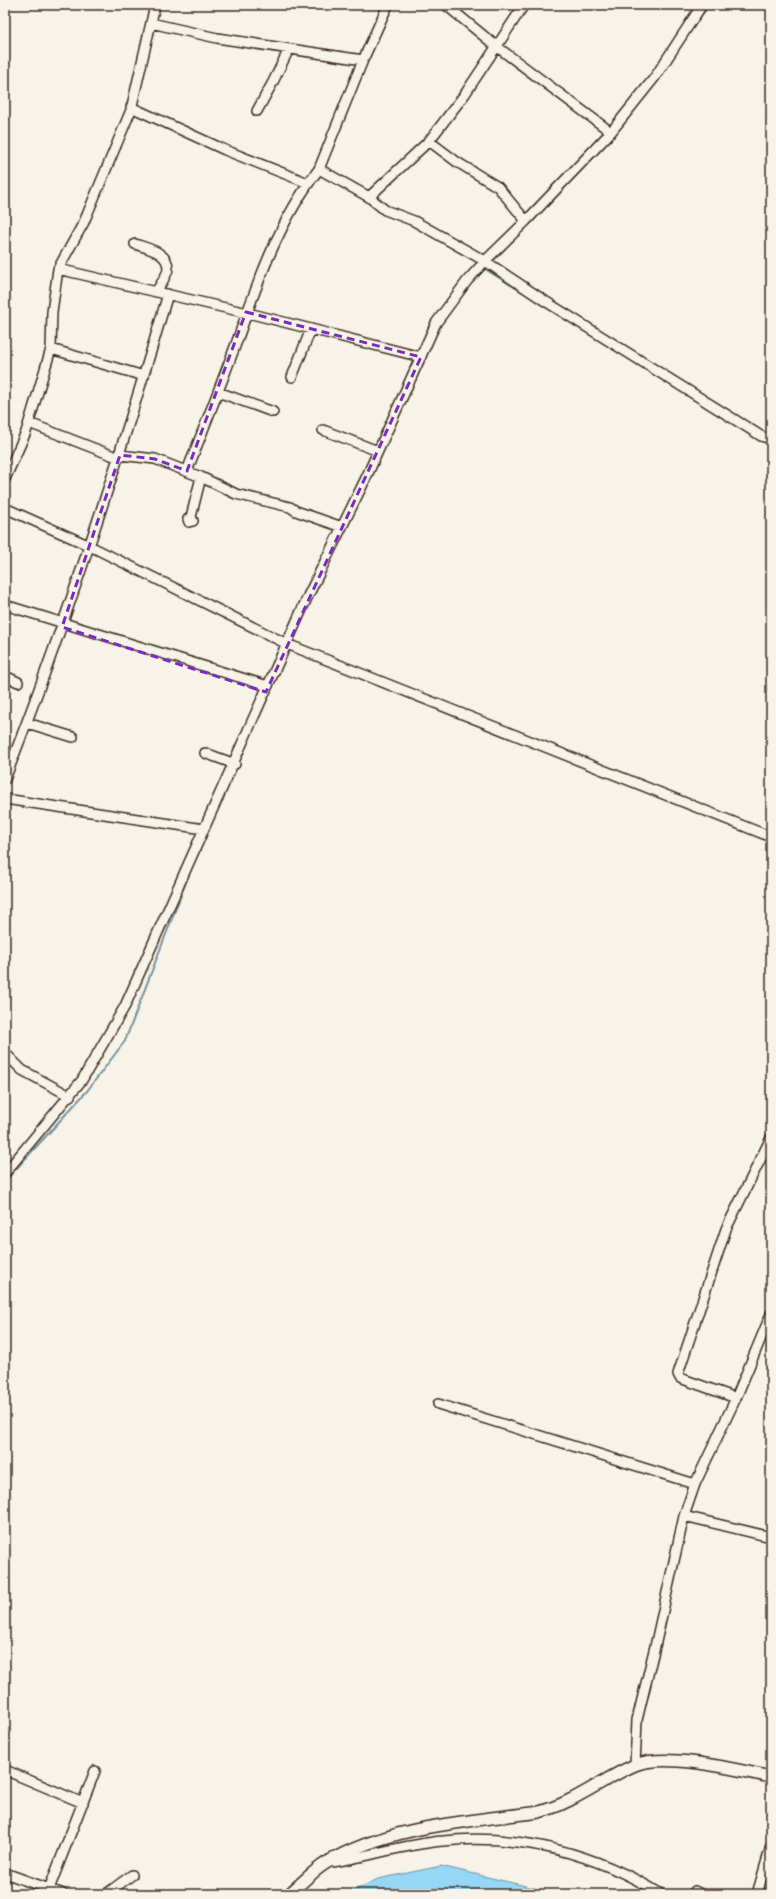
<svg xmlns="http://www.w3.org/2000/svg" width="776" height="1899" font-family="Mynerve,sans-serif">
  <rect width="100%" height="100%" fill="#f7f3e8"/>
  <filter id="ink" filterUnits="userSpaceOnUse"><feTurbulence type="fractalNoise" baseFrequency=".025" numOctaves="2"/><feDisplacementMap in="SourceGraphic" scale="8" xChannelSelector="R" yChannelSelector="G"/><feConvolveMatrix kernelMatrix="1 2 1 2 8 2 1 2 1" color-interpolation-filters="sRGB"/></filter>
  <g filter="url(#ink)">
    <path fill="#96d7f8" stroke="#7292a1" d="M441,1866l93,22 13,6h-201l32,-15z"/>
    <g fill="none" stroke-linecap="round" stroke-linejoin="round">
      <path stroke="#7292a1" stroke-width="2" d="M684,40l25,-35
        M623,124l22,-28
        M541,212l62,-65
        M492,262l35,-36
        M485,269l52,32
        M468,286l20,-20
        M292,644l22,-51
        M5,1181l82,-90 38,-50 66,-172"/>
      <defs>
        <path id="minor" d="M446,5l50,41 115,86
          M151,23l66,15 146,22
          M131,107l94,43 83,33
          M257,111l16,-29 16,-33
          M429,141l36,-47 59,-89
          M319,169l50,28 16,13 29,11 71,40 60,40 216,135 10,3
          M369,197l60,-56 28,21 41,25 28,34
          M135,244c11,4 34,8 33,25 -1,7 -8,16 -12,23
          M58,269l198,46 165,42
          M51,349l93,27
          M292,377l19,-48
          M218,392l55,20
          M29,423l90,35
          M323,430l55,21
          M120,455l35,4 46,18 35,17 54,13 6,4 46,16
          M187,471c17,-43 34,-86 50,-130 21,-60 43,-122 82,-172l44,-109 25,-55
          M5,479l21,-47 25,-83 1,-37 6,-43 26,-47 47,-112 24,-105
          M5,508l85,38 197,98 484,193
          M188,519l1,3 4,-1 -2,-4 10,-40
          M5,605l263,81
          M5,676l13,6
          M27,723l46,14
          M205,753l30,11
          M5,779c62,-159 115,-321 163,-485
          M5,799l199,30
          M5,1053l17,17 48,26
          M5,1173l77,-93 43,-74 182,-408 58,-118 71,-157 31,-42 18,-20 41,-40 85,-89 44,-55 47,-72
          M736,1398l-56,-20 -2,-4 48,-145 45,-91
          M438,1404l257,80
          M684,1516l87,21
          M635,1765l2,-45 19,-78 28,-126 11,-32 41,-86 35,-84
          M5,1770l78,33
          M333,1862c37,-6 73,-18 110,-21 76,-8 154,13 218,53
          M5,1873l58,21
          M49,1889l46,-118
          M695,1891l6,3
          M106,1894l26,-19
          M757,1894l14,-48"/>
        <path id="tertiary" d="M289,1894c12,-10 24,-23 37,-31 64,-38 141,-41 213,-51 35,-9 63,-33 96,-47 31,-13 102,5 136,12"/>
      </defs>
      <use href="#minor" stroke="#3b2a1e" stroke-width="12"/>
      <use href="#tertiary" stroke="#3b2a1e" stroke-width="14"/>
      <use href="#minor" stroke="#f7f3e8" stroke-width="9"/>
      <use href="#tertiary" stroke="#f7f3e8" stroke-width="11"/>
    </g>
  </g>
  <path fill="none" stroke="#7b2cbf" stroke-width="3" stroke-dasharray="8 5" stroke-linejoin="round" d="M246,312l175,45 -155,335 -204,-65 58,-172 35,4 32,12z"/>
  <rect width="776" height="1899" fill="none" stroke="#f7f3e8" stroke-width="20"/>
  <rect x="10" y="10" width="756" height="1879" fill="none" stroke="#3b2a1e" stroke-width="1.5" filter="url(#ink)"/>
</svg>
